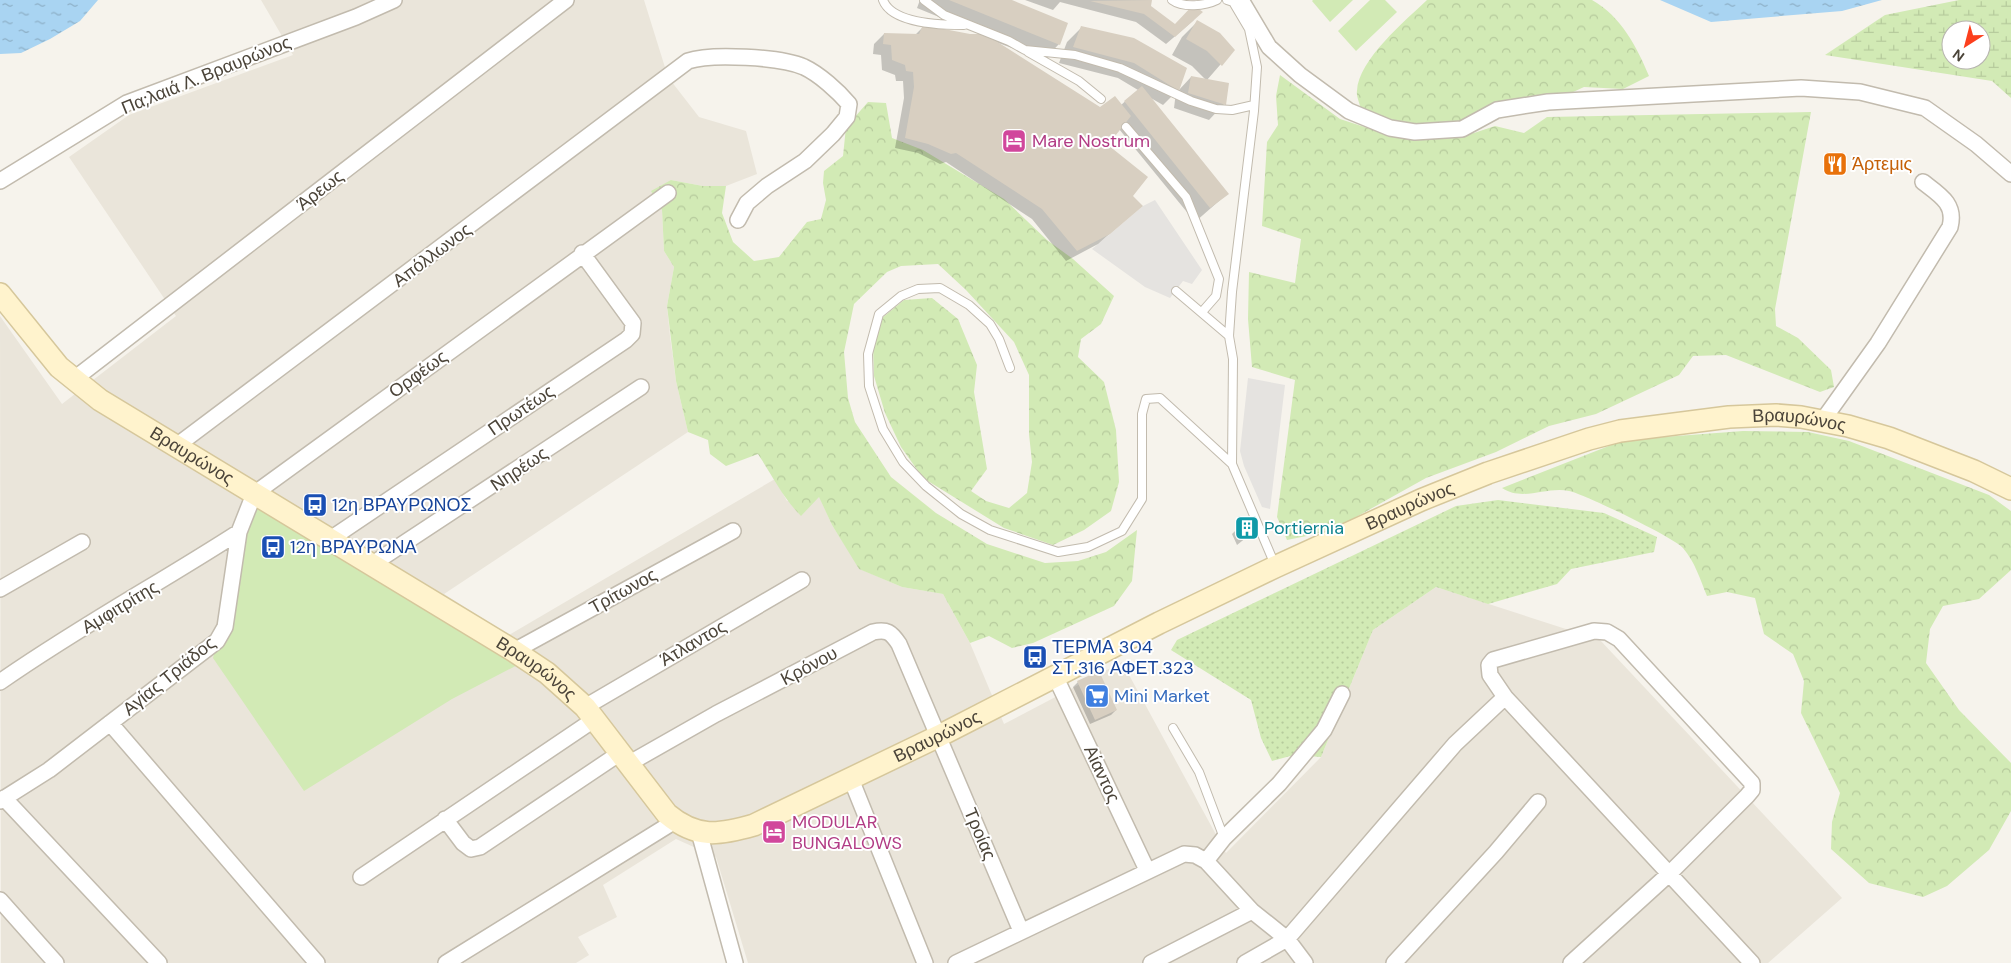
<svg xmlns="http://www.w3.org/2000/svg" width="2011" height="963" font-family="'DM Sans',sans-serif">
  <defs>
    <pattern id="grass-dots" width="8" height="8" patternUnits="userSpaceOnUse" patternTransform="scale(1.25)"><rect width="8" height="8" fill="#d2eab5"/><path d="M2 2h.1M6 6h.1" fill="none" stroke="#b6ca9c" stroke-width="1.8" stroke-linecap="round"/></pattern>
    <pattern id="forest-crowns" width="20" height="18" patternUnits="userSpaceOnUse" patternTransform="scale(1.25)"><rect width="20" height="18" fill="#d2eab5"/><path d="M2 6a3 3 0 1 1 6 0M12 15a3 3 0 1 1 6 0" fill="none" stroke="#b6ca9c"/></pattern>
    <pattern id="wetland-marsh" width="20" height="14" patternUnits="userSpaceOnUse" patternTransform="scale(1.25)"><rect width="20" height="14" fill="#d2eab5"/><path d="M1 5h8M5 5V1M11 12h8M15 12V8" fill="none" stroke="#b6ca9c"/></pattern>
    <pattern id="water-ripples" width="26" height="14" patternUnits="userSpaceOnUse" patternTransform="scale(1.25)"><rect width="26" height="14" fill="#a9d4f2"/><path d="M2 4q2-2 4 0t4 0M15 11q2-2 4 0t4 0" fill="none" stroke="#8caec5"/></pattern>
  </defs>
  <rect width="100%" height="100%" fill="#f6f3ec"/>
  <path fill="#eae5da" d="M261,0h383l24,77 31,40 47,14 11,43 -31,12h-23l-32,-6 -9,30 2,41 10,16 -7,39 3,30 6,45 12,51 -244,162 65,41 266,-156 12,22 32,-5 13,29 28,44 42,18 41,7 27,49 34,81 118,-62 104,191 95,-96 52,-127 63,-43 164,53 242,258 -74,65h-1020l-32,-106 -40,-18 -73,46 14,32 -39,20 11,18 -13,8h-575l-1,-647 62,88 114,-88 -107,-159 60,-42 164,-60z"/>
  <path fill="url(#grass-dots)" d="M1498,500l106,13 53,24 -3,15 -83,17 -14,15 -69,20 -52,-17 -63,43 -52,127 -27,-2 -22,6 -11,-23 -10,-38 -80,-50 6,-10 279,-134z"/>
  <path fill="url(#forest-crowns)" d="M1427,0h165c29,16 45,47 57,76l-26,13 -39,-2 -13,6 -110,31 -43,4 -29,-6 -28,-12c-1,-6 -5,-14 -4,-19 1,-31 49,-71 70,-91z
    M1280,75l60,44 46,15 39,4 49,-5 21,-7 29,7 23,-16 264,-5 -36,197 1,17 22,12 33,32 3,17 -14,5 -94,-37 -33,1 -14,19 -83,39 -47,12 -53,26 -70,26 -95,53 -44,9 -10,-23 18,-137 -43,-13 -4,-48 1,-47 46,11 6,-44 -39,-13 5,-84 11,-17 -2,-29z
    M868,102l18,1 6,35 31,12 81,49 43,41 26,19 41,37 -13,28 -20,15 -3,18 26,25 12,48 3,52 -8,29 -27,19 -31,15 -49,-17 -81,-50 -22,-31 -16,-34 -11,-37 -1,-32 9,-26 22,-18 28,-2 26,21 19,46 -3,27 13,77 -16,22 15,10 23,7 18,-15 5,-31 -3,-28v-59l-15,-33 -48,-52 -28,-26 -37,2 -14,6 -33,32 -10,48 4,46 7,24 36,55 45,36 51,31 58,19 33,-2 28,-9 31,-22 -5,51 -18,25 -81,37 -21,5 -23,-12 -19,7 -27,-49 -41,-7 -43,-18 -27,-44 -13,-28 -18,19c-18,-18 -29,-41 -43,-62l-32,12 -16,-12 -2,-14 -20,-8 -12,-51 -9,-75 7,-39 -10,-16 -2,-41 -11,-19 20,-11 32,6h23l-4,27 11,29 21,19 25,-4 28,-35 14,-3 5,-19 -3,-17 1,-12 19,-15 3,-29z
    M1743,431l65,1 41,9 140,54 22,16v59l-32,29 -36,7 -13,23 -4,34 33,47 52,53v48l-22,39 -42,36 -24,11 -54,-14 -38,-34 1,-27 8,-29 -39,-80 3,-32 -11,-27 -29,-20 -9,-36 -28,-6 -20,4c-7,-17 -12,-34 -24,-48 -8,-10 -99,-54 -114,-57 -22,-5 -46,11 -67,-3l122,-48z"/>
  <path fill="url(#wetland-marsh)" fill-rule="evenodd" d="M1959,0h52v98l-19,-17 -167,-26 60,-40zM1951,30h30v30h-30z"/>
  <path fill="#d2eab5" d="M1313,0h40l-23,22 -18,-21z
    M1370,0h15l12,12 -41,39 -18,-20z
    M254,494l273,166 -75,39 -148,92 -91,-133z"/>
  <path fill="#e5e3e0" d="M1155,200l47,70 -10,14 -9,-3 -13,17 -25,-11 -53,-38 51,-43z
    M1248,378l37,7 -15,124 -8,-2 -18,-41 -4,-15z"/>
  <path fill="url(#water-ripples)" d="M0,0h98l-18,21 -30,18 -29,14 -21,1z
    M1660,0h222l-40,11 -131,11z"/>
  <path fill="#0003" d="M920,0h89l50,44 -15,16 -51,-19 107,68 21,-4 17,-15 -20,-12 -59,-15 8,-21 15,-15 104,41 -8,23 13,-14 15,3 -14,-14 -20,-11 10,-18 15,-15 36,28 -26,30 21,4 -4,20 -15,16 -35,-12 2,-16 -13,13 -14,-8 78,97 -32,28 -76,-93 -12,16 24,51 10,10 -43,38 -32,17 -34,-42 -86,-57 -6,2 -22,-11 -23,-5 9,-50 -1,-17h-7l-1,-6 -13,-5 -1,-15 -8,-1 1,-10 10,-10 31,1 9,-9 46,9h13l-66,-27z
    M1025,0h125v7l25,18 19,-5 -28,24 -30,-22 -76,-20 -7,8z
    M1242,524l10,9 -15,12 -5,-11z
    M1078,682l38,28 -5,5 -21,9 -17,-37z"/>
  <path fill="#d8cfc1" d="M949,0h63l56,23 -8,22z
    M1152,0l-1,6 24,18 18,-19 10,7 -28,25 -31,-23 -54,-13z
    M1197,20l23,13 15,17 -13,16 -15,-15 -21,-12z
    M923,25l47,9h15l115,73 15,-11 16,20 -23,29 40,32 -15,19 10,10 -33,28 -33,17 -35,-42 -86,-56 -5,1 -23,-10 -23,-6 9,-51 -1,-15 -7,-1 -1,-6 -13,-5 -1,-15 -8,-1 1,-11 35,1z
    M1081,26l53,12 53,30 -8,23 -45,-28 -61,-16z
    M1191,76l38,7 -3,22 -38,-12z
    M1142,86l87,108 -19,14 -86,-107z
    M1247,520l7,13 -6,3 -7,-13z
    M1099,671l18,39 -22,10 -18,-39z"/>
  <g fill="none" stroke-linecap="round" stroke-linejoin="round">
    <defs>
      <path id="lane" d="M883,0c9,24 59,25 81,25
        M924,0l20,15 65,26 16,9 50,5 45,13 71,33 25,8 16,1 22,-5
        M1172,0c11,8 33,6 45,0
        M1227,0l6,2 16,27 8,38 -3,44 -22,181 -3,44 4,23 -1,105 43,101
        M1028,52l51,29 22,18
        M1126,127l60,70 33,82 -3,17 -14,16
        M1176,291l53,45
        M1010,368l-11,-29 -9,-15 -21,-19 -29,-17 -22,1 -17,7 -22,18 -11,40 1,32 14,43 20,33 23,24 35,28 29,16 68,22 30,-5 34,-16 20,-32v-85l4,-15 14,-1 72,66
        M1173,728l26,44 25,66"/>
      <path id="street" d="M1241,0l28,47 31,28 49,36 41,17 25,4 47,-3 35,-19 51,-8 253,-14 59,4 65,16 51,36 35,30
        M0,181l127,-78 229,-86 38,-17
        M73,380l493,-380
        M1823,420l55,-77 72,-116c6,-23 -10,-32 -27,-45
        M175,447l513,-386c23,-8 93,-4 116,6 15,7 34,24 45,37l-2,13 -14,17 -28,27 -38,25 -20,17 -9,17
        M329,540l297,-200 6,-6 1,-11 -51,-70
        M371,565l270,-178
        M0,589l82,-47
        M514,651l219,-120
        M1056,678l91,192
        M0,682c77,-54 160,-99 239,-150
        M1505,697l-15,-22 -1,-10 4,-5 101,-29 13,1 12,7 133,144v7l-5,6 -77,77 -99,90
        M585,707l217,-127
        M110,723l207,240
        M628,764l88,-50 157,-82c14,-3 18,0 26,12l122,287
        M851,779l74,184
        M4,798l155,165
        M0,801l49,-31 168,-129 8,-14 14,-95 15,-38 414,-301
        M445,819l18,24 8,6 9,-2 140,-94
        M699,832l36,131
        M1206,861l18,-23 55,-54 45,-54 18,-36
        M361,877l234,-158
        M0,900l56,63
        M446,963l229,-142
        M956,963l228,-109 11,1 11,6 46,50 35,28 18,24
        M1151,963l101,-52
        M1245,963l42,-24 168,-195 50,-47 247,266
        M1394,963l102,-111 42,-50"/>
      <g id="secondary">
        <path id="s1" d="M0,294l59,73 41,33 414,251 33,22 38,34 82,107c30,25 52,21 87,11l185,-89 220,-113 116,-56 146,-67 67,-27 101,-34 31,-8 109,-14 47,-2 25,2 47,9 41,12 85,33 37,18"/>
      </g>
    </defs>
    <use href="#lane" stroke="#c2bbae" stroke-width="10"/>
    <use href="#street" stroke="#c2bbae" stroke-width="18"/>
    <use href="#secondary" stroke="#d6c79b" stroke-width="24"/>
    <use href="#lane" stroke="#fff" stroke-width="8"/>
    <use href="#street" stroke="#fff" stroke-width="15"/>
    <use href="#secondary" stroke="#fff3cd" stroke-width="21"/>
  </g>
  <defs>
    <symbol id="hotel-square" viewBox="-11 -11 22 22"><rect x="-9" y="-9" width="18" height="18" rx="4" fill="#d1479c" stroke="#fff"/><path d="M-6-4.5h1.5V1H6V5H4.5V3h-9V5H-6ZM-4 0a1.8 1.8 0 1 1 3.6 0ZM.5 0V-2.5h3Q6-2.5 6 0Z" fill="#fff"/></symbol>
    <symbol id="restaurant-square" viewBox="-11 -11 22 22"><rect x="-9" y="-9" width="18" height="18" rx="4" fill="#e8710a" stroke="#fff"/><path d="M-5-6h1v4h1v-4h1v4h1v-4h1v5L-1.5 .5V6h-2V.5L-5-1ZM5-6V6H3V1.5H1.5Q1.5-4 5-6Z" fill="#fff"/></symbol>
    <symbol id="bus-square" viewBox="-11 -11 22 22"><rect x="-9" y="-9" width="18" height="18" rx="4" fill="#1a4fb4" stroke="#fff"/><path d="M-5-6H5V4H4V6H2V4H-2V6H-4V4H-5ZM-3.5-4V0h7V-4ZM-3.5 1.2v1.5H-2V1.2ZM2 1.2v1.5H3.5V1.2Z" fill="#fff"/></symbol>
    <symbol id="building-square" viewBox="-11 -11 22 22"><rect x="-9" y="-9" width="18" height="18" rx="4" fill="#0f9aa8" stroke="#fff"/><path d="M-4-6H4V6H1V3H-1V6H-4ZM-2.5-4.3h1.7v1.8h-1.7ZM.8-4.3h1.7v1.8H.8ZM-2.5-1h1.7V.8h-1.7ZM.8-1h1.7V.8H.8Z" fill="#fff"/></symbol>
    <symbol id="supermarket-square" viewBox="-11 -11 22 22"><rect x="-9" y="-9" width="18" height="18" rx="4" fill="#3f7fe0" stroke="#fff"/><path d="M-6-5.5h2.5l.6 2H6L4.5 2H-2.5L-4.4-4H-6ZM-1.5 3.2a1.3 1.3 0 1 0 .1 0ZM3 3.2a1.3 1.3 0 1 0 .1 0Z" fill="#fff"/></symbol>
  </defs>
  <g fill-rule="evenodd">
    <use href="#hotel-square" x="1000" y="127" width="28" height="28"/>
    <use href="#restaurant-square" x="1821" y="150" width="28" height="28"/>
    <use href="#bus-square" x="301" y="491" width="28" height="28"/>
    <use href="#building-square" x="1233" y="514" width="28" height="28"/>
    <use href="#bus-square" x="259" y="533" width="28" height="28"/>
    <use href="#bus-square" x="1021" y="643" width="28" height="28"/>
    <use href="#supermarket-square" x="1083" y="682" width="28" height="28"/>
    <use href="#hotel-square" x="760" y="818" width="28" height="28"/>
  </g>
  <g text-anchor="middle" stroke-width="4" stroke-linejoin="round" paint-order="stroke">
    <g font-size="18" fill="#4b4439" stroke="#fff">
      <text transform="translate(206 75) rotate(-22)" y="6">Πα;λαιά Λ. Βραυρώνος</text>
      <text transform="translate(320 190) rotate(-38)" y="6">Άρεως</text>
      <text transform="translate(432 255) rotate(-37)" y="6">Απόλλωνος</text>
      <text transform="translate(418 374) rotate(-36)" y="6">Ορφέως</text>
      <text transform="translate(521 410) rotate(-34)" y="6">Πρωτέως</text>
      <text dy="6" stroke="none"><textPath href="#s1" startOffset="2082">Βραυρώνος</textPath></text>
      <text dy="6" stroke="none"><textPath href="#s1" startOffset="254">Βραυρώνος</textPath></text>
      <text transform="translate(519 469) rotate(-34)" y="6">Νηρέως</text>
      <text dy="6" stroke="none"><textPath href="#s1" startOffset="1678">Βραυρώνος</textPath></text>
      <text transform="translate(623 591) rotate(-29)" y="6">Τρίτωνος</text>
      <text transform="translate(120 607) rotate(-31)" y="6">Αμφιτρίτης</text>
      <text transform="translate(693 643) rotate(-30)" y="6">Άτλαντος</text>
      <text transform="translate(809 666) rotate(-28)" y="6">Κρόνου</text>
      <text dy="6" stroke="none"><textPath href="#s1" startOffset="659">Βραυρώνος</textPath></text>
      <text transform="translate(169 676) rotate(-39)" y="6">Αγίας Τριάδος</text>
      <text dy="6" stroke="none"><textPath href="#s1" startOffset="1152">Βραυρώνος</textPath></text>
      <text transform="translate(1102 774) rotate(65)" y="6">Αίαντος</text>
      <text transform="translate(980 834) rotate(67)" y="6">Τροίας</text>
    </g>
    <g font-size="18" fill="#b23c85" stroke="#fff" text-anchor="start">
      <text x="1032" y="147">Mare Nostrum</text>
      <text x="792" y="828">MODULAR<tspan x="792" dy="21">BUNGALOWS</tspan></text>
    </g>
    <g font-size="18" fill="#c56008" stroke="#fff" text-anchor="start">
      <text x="1852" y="170">Άρτεμις</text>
    </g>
    <g font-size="18" fill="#164399" stroke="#fff" text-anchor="start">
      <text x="332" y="511">12η ΒΡΑΥΡΩΝΟΣ</text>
      <text x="290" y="553">12η ΒΡΑΥΡΩΝΑ</text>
      <text x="1052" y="653">ΤΕΡΜΑ 304<tspan x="1052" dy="21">ΣΤ.316 ΑΦΕΤ.323</tspan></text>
    </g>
    <g font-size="18" fill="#0d838f" stroke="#fff" text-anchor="start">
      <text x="1264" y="534">Portiernia</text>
    </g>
    <g font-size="18" fill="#366cbe" stroke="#fff" text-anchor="start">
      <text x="1114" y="702">Mini Market</text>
    </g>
  </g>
  <g transform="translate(1966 45) rotate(216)"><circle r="24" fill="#ffffff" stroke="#b7b4b0"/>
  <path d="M0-4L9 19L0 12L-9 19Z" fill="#fc3f1d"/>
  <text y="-8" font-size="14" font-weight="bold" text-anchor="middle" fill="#4b4439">N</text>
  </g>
</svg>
